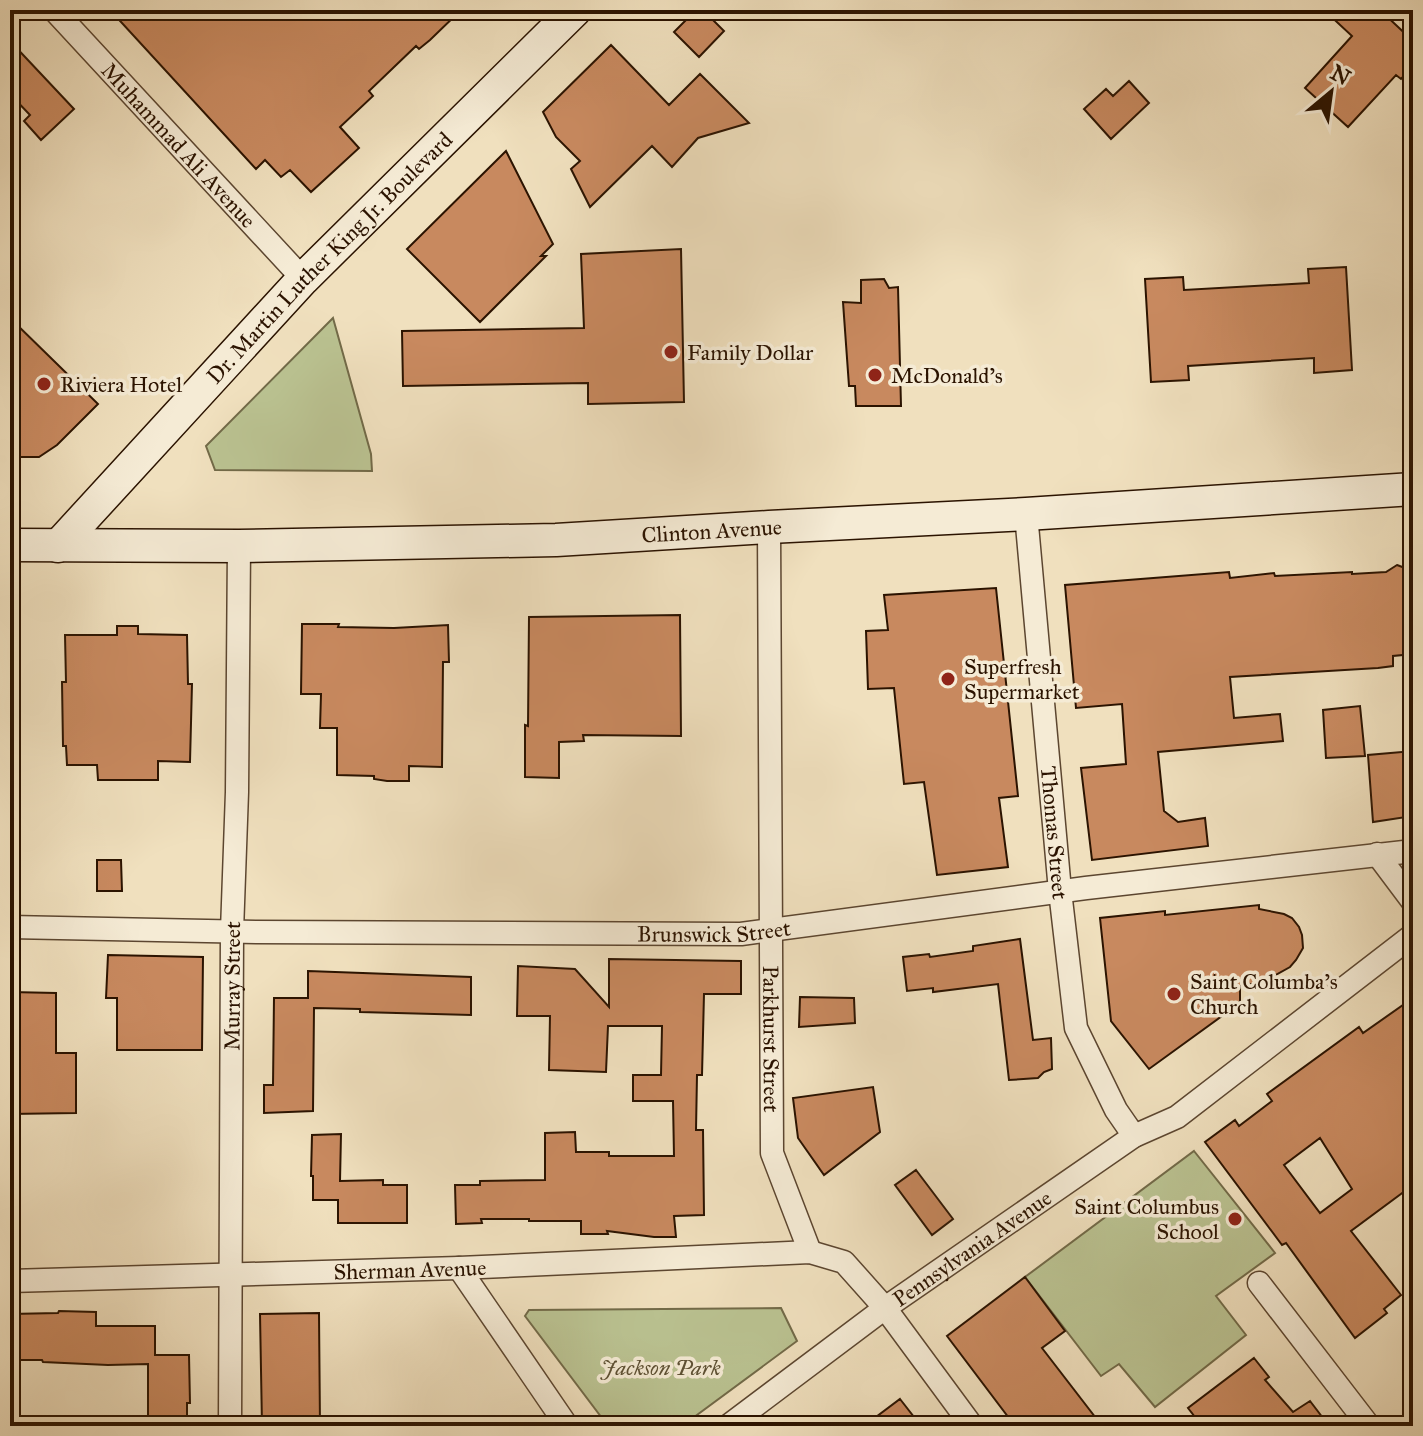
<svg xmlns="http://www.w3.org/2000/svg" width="1423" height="1436" font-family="'IM FELL Great Primer',serif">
  <rect width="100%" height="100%" fill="#f0e0be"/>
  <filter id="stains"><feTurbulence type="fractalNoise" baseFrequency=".0025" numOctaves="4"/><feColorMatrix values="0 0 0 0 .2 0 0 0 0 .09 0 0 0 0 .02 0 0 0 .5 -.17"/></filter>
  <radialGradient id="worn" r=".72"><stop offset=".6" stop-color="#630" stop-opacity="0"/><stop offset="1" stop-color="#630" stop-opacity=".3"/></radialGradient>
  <path fill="#bac291" stroke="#726a48" stroke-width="2" d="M333,318l38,136 1,17 -157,-1 -9,-24z
    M1194,1151l81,102 -59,43 30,39 -91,72 -36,-43 -18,12 -76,-99z
    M781,1308l16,33 -115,85h-74l-83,-110 4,-6z"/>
  <path fill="#c8895f" stroke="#2b1300" stroke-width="2" fill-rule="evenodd" d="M110,10h351l-31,30 -11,9 -3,-3 -47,45 4,5 -33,31 19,21 -48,44 -21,-22 -9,7 -16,-17 -9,9z
    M696,10h7l21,21 -25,26 -25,-25z
    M1324,10h56l33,31v25l-12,13 -5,-4 -48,52 -43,-39 47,-52z
    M10,41l64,68 -33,31 -17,-19 6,-6 -20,-21z
    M611,45l58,60 31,-31 49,49 -51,15 -26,29 -20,-21 -62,61 -19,-38 9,-8 -24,-24 -13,-25z
    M1129,81l20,22 -38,36 -27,-30 22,-20 7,7z
    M506,151l47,93 -12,12h5l-66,66 -73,-73z
    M681,249l3,153 -96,2v-21l-185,3 -1,-55 182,-3 -3,-74z
    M1346,267l6,103 -38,3v-15l-126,8 1,14 -38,2 -6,-103 38,-2 1,13 125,-7 -1,-14z
    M884,279l5,9 9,-1 3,119h-45l-1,-20h-6l-6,-84 18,1v-23z
    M10,318l88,86 -41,41 -18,12h-29z
    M1397,565l16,6v83l-20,2v10l-15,2 -148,9 4,41 46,-4 3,27 -125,11 6,59 14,11 27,-4 3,28 -116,14 -11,-92 45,-4 -4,-60 -46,4 -11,-123 164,-13 1,6 44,-5 1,3 77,-4v2l34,-2z
    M996,588l22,208 -19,2 9,69 -71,8 -13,-93 -20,2 -10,-96 -26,1 -2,-58 22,-1 -4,-35z
    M680,615l1,121 -98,-1 1,6 -25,1v36l-34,-1v-52l3,1 1,-109z
    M302,624h37l-1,3 56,1 54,-3 1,37h-6l-1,105 -33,-1v15h-22l-13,-2v-3l-37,-1v-47h-17l1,-34h-20z
    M117,626h21v8l49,1 1,49h4l-2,78 -32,-1v19h-60l-1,-15h-30l-1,-19h-3l-1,-64h4l-1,-47h52z
    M1360,706l5,50 -39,2 -3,-48z
    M1413,751v65l-40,6 -5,-67z
    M97,860h24l1,31h-25z
    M1259,905v4l25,5 8,4 7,9 3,8 1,13 -7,12 -6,7 -27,15 -23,4v16l-19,3 1,11 -73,53 -38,-48 -11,-103 65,-7v4z
    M1020,939l13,101 18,-2 1,31 -8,3 -6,6 -29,2 -11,-96 -65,8v-4l-26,3 -4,-34 26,-3 1,3 43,-6v-5z
    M108,955l95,2 -1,93h-85v-52h-11z
    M609,959l132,2v33h-37l-2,81h-5l-1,55h7l1,85 -30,1 2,21h-22l-47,-6 1,3h-27v-13h-52v-2h-48l1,4 -26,1 -1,-39h25v-4l65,-1v-47l30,-1 1,20h33v4h65l-1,-55h-40v-26h28l1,-49h-54l-2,46 -57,-2 1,-54h-33l1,-50 57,3 34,38z
    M308,971l163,6v38l-111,-3v-3l-46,-1 -1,103 -49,2v-28h9l1,-87h34z
    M10,992l46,1v60h20v60l-66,1z
    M800,997l54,1 1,25 -56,4z
    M1413,998v187l-62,46 50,64 -17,14 3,4 -32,25 -69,-95 -4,2 -77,-103 30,-22 4,6 33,-25 -5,-7 92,-67 4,6zM1320,1138l32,51 -32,24 -36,-48z
    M873,1087l7,45 -56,43 -26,-37 -5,-40z
    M341,1134l-1,47 43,-1v5h24v38h-69v-23h-25v-24h-2l1,-41z
    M916,1170l37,49 -21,16 -37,-50z
    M1025,1277l40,54 -23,17 60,78h-87l-68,-90z
    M59,1311l37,1v14h59v29h34l1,48h-3v23h-39v-62l-40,1 -65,-3 -1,-2h-32v-46l48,-1z
    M319,1313l1,113h-58l-2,-112z
    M1254,1358l15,19 -4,3 28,32 17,-11 19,25h-127l-14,-18z
    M900,1399l21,27h-57z"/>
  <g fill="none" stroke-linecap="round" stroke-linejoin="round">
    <defs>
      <g id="street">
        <path id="s1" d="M54,10l249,269"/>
        <path id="s2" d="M1026,514l34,377 16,137 40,82 18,26"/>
        <path id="s3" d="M769,527l3,626 38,99"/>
        <path d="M1377,854l36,48"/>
        <path id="s4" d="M10,927l246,5 485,2 345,-46 327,-37"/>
        <path d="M459,1268l108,158"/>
        <path id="s5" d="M10,1281l449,-13 351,-16 34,10 41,46 87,118"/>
        <path d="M1259,1283l110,143"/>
        <path id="s6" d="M230,1426l2,-495 5,-139 2,-246"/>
        <path id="s7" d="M728,1426l157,-118 249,-172 43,-19 236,-182"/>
      </g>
      <g id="secondary">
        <path id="s8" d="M10,545l229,1 317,-6 213,-13 257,-13 387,-25"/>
        <path id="s9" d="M58,546l245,-267 272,-269"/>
      </g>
    </defs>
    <use href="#street" stroke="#5c4630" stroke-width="25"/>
    <use href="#secondary" stroke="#2b1300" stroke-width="35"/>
    <use href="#street" stroke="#f5ebd5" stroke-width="22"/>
    <use href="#secondary" stroke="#f5ebd5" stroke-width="32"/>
  </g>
  <g fill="#8f2418" stroke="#f5ebd5" stroke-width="3">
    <circle cx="671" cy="352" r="8"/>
    <circle cx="875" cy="375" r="8"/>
    <circle cx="44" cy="384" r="8"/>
    <circle cx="948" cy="679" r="8"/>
    <circle cx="1174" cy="994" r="8"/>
    <circle cx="1235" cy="1219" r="8"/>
  </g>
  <g text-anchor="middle" stroke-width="7" stroke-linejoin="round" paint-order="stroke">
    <g font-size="22" fill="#2b1300" stroke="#f5ebd5">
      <text dy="8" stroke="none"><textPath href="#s1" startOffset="184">Muhammad Ali Avenue</textPath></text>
      <text dy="8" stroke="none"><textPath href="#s9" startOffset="396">Dr. Martin Luther King Jr. Boulevard</textPath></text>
      <text dy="8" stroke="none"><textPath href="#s8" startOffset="702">Clinton Avenue</textPath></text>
      <text dy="8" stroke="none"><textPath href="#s2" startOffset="320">Thomas Street</textPath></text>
      <text dy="8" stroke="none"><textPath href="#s4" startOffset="704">Brunswick Street</textPath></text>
      <text dy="8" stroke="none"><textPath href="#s6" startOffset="440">Murray Street</textPath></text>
      <text dy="8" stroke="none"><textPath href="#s3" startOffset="512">Parkhurst Street</textPath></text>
      <text dy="8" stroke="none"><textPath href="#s7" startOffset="302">Pennsylvania Avenue</textPath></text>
      <text dy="8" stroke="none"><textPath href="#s5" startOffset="400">Sherman Avenue</textPath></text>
    </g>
    <g font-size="22" fill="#2b1300" stroke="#f5ebd5" text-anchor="start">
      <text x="687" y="360">Family Dollar</text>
      <text x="891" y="383">McDonald's</text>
      <text x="60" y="392">Riviera Hotel</text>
      <text x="964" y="674">Superfresh<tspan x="964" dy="25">Supermarket</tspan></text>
      <text x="1190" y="989">Saint Columba's<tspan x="1190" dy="25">Church</tspan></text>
      <text x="1219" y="1214" text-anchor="end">Saint Columbus<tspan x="1219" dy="25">School</tspan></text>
    </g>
    <g font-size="22" font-style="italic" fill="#5d5033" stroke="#f5ebd5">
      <text x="661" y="1375">Jackson Park</text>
    </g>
  </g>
  <rect width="1423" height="1436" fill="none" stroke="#f0e0be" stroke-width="40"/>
  <rect x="12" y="12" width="1399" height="1412" fill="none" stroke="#2b1300" stroke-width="4"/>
  <rect x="20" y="20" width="1383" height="1396" fill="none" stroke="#2b1300" stroke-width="2"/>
  <g transform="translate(1331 92) rotate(29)" stroke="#f5ebd5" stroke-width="6" paint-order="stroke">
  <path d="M0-6L14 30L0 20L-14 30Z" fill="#2b1300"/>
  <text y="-12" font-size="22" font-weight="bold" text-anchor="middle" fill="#2b1300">N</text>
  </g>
  <rect width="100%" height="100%" filter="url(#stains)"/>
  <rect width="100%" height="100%" fill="url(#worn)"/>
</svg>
